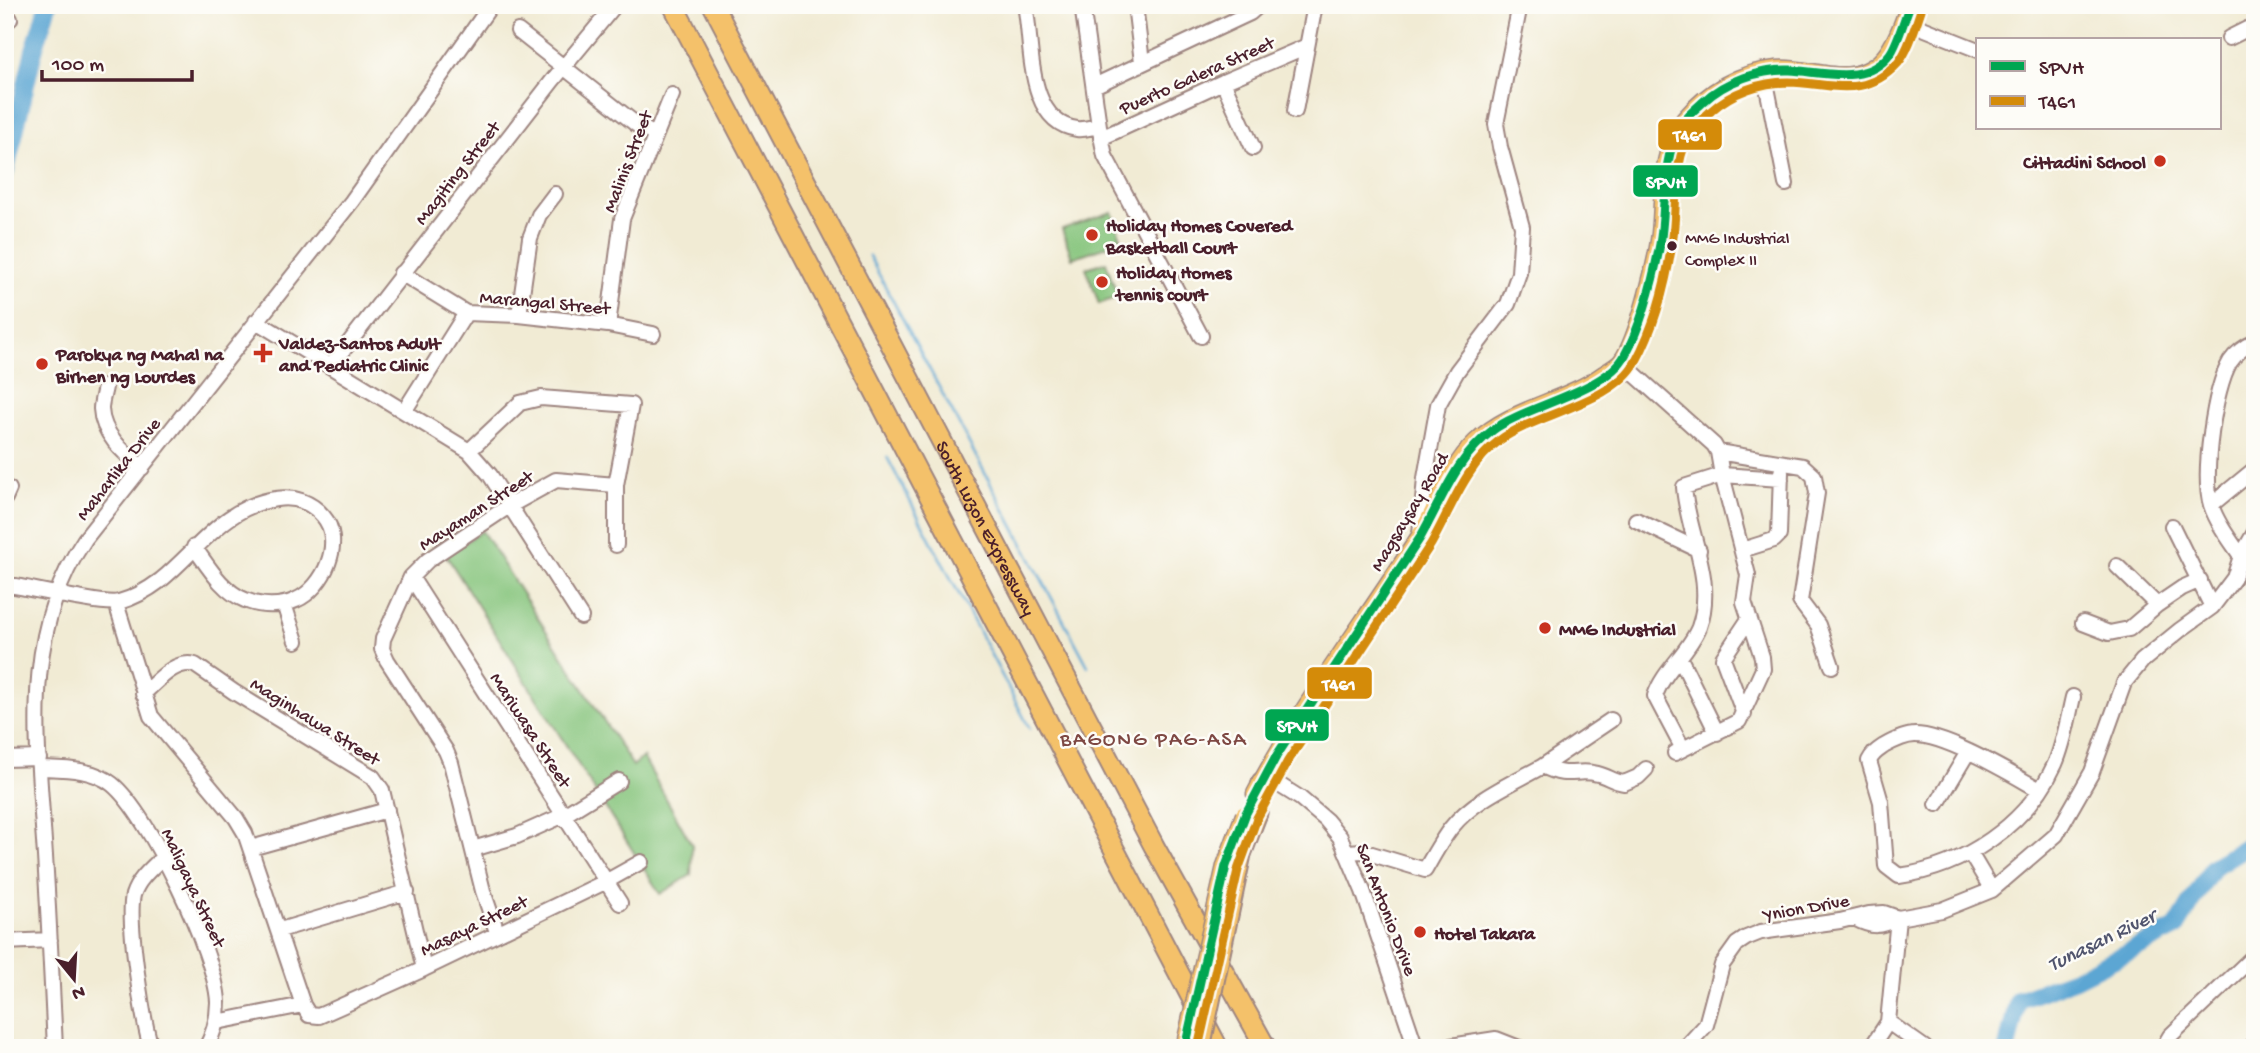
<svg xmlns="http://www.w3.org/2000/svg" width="2260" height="1053" font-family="'Gochi Hand',sans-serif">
  <rect width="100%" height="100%" fill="#fdfcf7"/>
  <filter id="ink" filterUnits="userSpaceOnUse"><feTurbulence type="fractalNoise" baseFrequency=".0143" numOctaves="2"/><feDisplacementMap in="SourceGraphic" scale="14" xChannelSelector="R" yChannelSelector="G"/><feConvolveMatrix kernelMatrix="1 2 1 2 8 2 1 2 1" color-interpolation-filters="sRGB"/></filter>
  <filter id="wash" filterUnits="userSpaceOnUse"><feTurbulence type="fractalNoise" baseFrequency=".00686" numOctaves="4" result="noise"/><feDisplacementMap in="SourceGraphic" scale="28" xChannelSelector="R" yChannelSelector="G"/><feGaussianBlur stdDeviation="1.57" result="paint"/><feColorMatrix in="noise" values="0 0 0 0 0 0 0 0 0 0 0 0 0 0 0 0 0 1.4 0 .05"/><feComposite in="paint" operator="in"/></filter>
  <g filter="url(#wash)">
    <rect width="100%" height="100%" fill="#f1ebd4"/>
    <path fill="#85c47c" stroke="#687254" stroke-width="2" d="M1112,212l10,29 -50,17 -10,-29z
      M1106,262l12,35 -19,7 -13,-36z
      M482,531l151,235 10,-9 49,88 -1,30 -31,19 -214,-339z"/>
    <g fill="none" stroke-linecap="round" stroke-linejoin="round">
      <path stroke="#5ba6d3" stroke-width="2.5" d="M869,256l219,410
        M887,457l143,272"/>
      <path stroke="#5ba6d3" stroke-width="18" d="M5,174l29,-124 14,-45
        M2007,1048l11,-48 57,-21 101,-51 37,-61 42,-26"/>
    </g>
  </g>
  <g filter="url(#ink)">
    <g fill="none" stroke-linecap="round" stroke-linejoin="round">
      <defs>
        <path id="minor" d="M1025,5c8,37 0,117 52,124 7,1 15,-2 22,-3
          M1082,5l17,121 6,30 96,180
          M1135,5l7,57
          M5,12l5,7
          M1905,21l73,29
          M518,31l119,94 18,10
          M2229,38l26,-13
          M1764,72l22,112
          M1223,82l30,66
          M1094,86l156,-73 9,-8
          M1295,111l20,-106
          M1101,138l122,-56 84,-36
          M401,273l65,40 53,2 89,10 45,9
          M519,315l11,-77 9,-23 16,-21
          M256,321l213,130 21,24 91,142
          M608,325l14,-106 50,-124
          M1621,362l93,83 4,7 4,23 26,100 -4,27 18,55 1,12 -24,52 -64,32
          M331,366l222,-286 62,-75
          M105,387c-1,6 -4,15 -4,22 1,25 23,44 41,59
          M405,410l61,-97
          M469,451l51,-48 21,-5 90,7 -15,80 -60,-5 -47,26 -81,54 -17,17 -28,62 -1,10 5,11 59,91 5,12 32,128 14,41
          M1718,452l85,14 11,10 3,17 -17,108 18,24 14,41
          M5,498l4,-9
          M2211,505l44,-36
          M1636,520l63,30
          M2172,526l40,81
          M1420,535l5,-57 13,-73 19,-34 51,-67 11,-31 3,-46 -22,-80 -4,-23 24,-119
          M616,545v-60
          M1742,550l32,-10 5,-5 2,-63
          M2241,556c-11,-16 -24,-33 -30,-51 -9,-30 3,-116 19,-143 6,-9 15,-16 25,-20
          M2117,566l40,39
          M411,577l209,326
          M5,586h10c18,3 91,20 104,16 15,-4 30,-13 42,-22 37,-30 64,-74 115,-81 18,-3 35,3 47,17 22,25 1,72 -27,84 -15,7 -35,7 -51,0 -23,-9 -37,-34 -51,-53
          M116,603l35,113 85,102 9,15 58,172 6,10 10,1 105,-47 183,-88 34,-19
          M284,604l12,37
          M2083,623l26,10 20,-4 28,-24 25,-17 18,-8
          M1680,658l37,75
          M143,694c14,-12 32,-35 52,-29l39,27 139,85 9,13 42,179
          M1744,714l-21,-56 26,-39
          M1611,720l-68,46c26,14 33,2 55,8 9,2 16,8 26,9l14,-6 8,-8
          M1683,749l-28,-53c8,-25 34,-44 44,-69 17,-48 -12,-94 -15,-140l38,-12 59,4
          M5,759l34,-1
          M40,768c23,1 52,0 72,16 37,30 104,170 106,218 0,18 -4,31 -12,46
          M1265,776l35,22 26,22 14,17 23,54 53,157
          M2040,790c-29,-16 -93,-55 -125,-55 -10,0 -22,6 -31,11 -7,5 -11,7 -15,15l12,41 5,64 13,10c65,-9 128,-51 156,-112 9,-20 13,-46 18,-67
          M1937,804l31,-52
          M251,848l136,-38
          M473,849l44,-13 47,-21 55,-34
          M1348,852l14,-1 63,19c8,-14 16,-29 26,-42 23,-29 60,-44 92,-62
          M1970,853l22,37
          M1854,918c19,10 25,9 44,0
          M280,930l127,-38
          M5,942l45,-2
          M217,1022l86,-17
          M1888,1022l37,26
          M55,1048c-3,-64 -6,-128 -10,-192 -7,-110 -25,-221 40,-317l267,-338 139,-196
          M151,1048c-8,-28 -24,-126 -18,-153 5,-16 19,-27 30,-38
          M1438,1048l58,-9 23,9
          M1685,1048l21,-23 16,-60 15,-21 9,-6 15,-6 79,-11 29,-7 15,-1 14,5 44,-8 50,-20 64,-55 36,-63 32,-89 18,-22 38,-31 32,-23 22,-29 7,-22 14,-24
          M1871,1048l17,-26 10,-104
          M2163,1048l7,-12 85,-81
          M2250,1048l5,-5"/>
        <path id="major" d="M1256,794c46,-89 109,-170 163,-255 20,-31 30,-70 57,-96 35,-34 89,-40 128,-68 6,-4 14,-8 18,-13 16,-20 36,-101 39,-129 4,-36 -1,-83 24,-113 23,-27 55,-47 91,-50 18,-2 37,4 56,6 50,6 65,-31 78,-71"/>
        <g id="highway">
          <path d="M673,5l545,1043"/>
          <path id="s1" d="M713,5l441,841 112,202"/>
          <path d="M1257,813l5,-31"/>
        </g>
      </defs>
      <use href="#minor" stroke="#9e8580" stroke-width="18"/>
      <use href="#major" stroke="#9e8580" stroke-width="21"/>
      <use href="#highway" stroke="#9e8580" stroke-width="23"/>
      <use href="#minor" stroke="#fff" stroke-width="14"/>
      <use href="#major" stroke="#f4c16a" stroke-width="18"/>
      <use href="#highway" stroke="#f4c16a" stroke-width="19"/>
      <defs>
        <path id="major-bridge" d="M1185,1048l41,-182 19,-51"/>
        <path id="highway-bridge" d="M1200,1048l41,-194 16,-41"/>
      </defs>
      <use href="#major-bridge" stroke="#9e8580" stroke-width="21" stroke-linecap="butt"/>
      <use href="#highway-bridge" stroke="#9e8580" stroke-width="23" stroke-linecap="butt"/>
      <use href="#major-bridge" stroke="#f4c16a" stroke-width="18"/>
      <use href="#highway-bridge" stroke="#f4c16a" stroke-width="19"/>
      <defs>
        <path id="bus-1" d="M1185,1048l41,-182 20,-53 31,-58 143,-217c23,-40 35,-79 73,-108 32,-24 114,-39 132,-75 18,-33 28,-74 35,-111 7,-40 0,-82 21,-119 5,-9 15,-16 22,-23 22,-21 57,-33 87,-32 34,2 76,16 100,-16 8,-11 14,-35 20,-49"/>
        <path id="bus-2" d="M1198,1048l40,-178 19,-52 31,-57 143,-217c21,-37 34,-78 69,-104 37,-27 114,-37 136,-79 19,-35 30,-79 36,-117 6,-36 -1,-82 20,-114 5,-7 13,-13 19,-19 21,-19 50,-29 78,-29 42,1 75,18 109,-19 10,-11 18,-39 23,-53"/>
      </defs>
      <use href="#bus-1" stroke="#fdfcf7" stroke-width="14"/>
      <use href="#bus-2" stroke="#fdfcf7" stroke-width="14"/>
      <use href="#bus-1" stroke="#00a651" stroke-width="9"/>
      <use href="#bus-2" stroke="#d48b09" stroke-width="9"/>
    </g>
  </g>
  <g fill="#c8321e" stroke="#fdfcf7" stroke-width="2.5">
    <circle cx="2160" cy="161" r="7"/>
    <circle cx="1092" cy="235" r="7"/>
    <circle cx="1102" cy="282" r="7"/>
    <path d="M259.5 342.5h7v7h7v7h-7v7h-7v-7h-7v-7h7z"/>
    <circle cx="42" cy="364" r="7"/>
    <circle cx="1545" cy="628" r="7"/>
    <circle cx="1420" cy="932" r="7"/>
  </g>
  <circle fill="#4a1f2b" stroke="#fdfcf7" stroke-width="2.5" cx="1672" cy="246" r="6"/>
  <g text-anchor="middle" stroke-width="5" stroke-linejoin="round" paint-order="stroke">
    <g font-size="17" fill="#4a1f2b" stroke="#fdfcf7" text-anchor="start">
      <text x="1685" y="243">MMG Industrial<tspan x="1685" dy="22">Complex II</tspan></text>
    </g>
    <g font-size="19" fill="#4a1f2b" stroke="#fdfcf7">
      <text transform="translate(1196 74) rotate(-24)" y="7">Puerto Galera Street</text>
      <text transform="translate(626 161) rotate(-69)" y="7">Malinis Street</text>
      <text transform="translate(456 172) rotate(-52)" y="7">Magiting Street</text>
      <text transform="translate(545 301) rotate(5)" y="7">Marangal Street</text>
      <text transform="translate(117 468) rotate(-52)" y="7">Maharlika Drive</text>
      <text transform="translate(475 509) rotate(-33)" y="7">Mayaman Street</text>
      <text transform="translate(1408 511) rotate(-59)" y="7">Magsaysay Road</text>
      <text dy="7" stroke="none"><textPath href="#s1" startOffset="590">South Luzon Expressway</textPath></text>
      <text transform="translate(316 720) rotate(32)" y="7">Maginhawa Street</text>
      <text transform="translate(532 729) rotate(57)" y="7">Mariwasa Street</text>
      <text transform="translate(195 887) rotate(65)" y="7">Maligaya Street</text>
      <text transform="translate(1806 906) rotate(-10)" y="7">Ynion Drive</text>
      <text transform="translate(1388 909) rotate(69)" y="7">San Antonio Drive</text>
      <text transform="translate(473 924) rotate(-26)" y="7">Masaya Street</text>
    </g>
    <g font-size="19" font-weight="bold" fill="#4a1f2b" stroke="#fdfcf7" text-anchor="start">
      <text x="2146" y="168" text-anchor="end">Cittadini School</text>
      <text x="1106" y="231">Holiday Homes Covered<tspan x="1106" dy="22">Basketball Court</tspan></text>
      <text x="1116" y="278">Holiday Homes<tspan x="1116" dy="22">tennis court</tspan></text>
      <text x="279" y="349">Valdez-Santos Adult<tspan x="279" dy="22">and Pediatric Clinic</tspan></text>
      <text x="56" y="360">Parokya ng Mahal na<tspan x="56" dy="22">Birhen ng Lourdes</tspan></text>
      <text x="1559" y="635">MMG Industrial</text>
      <text x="1434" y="939">Hotel Takara</text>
    </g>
    <g font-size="21" letter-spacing="2" fill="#7e4843" stroke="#fdfcf7">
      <text x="1154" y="745">BAGONG PAG-ASA</text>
    </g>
    <g font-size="21" font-style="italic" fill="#51556e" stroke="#fdfcf7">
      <text transform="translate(2101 939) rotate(-26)" y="7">Tunasan River</text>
    </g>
  </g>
  <g stroke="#fdfcf7" stroke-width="2.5">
    <rect x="1657" y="118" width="66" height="33" rx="7" fill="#d48b09"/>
    <rect x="1632" y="164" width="67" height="34" rx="7" fill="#00a651"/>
    <rect x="1306" y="666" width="67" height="34" rx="7" fill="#d48b09"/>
    <rect x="1264" y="708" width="66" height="34" rx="7" fill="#00a651"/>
  </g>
  <g font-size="19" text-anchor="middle" font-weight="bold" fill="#fff">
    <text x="1690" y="141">T461</text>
    <text x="1666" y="188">SPVH</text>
    <text x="1339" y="690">T461</text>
    <text x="1297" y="732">SPVH</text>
  </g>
  <rect width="2260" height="1053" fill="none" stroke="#fdfcf7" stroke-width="28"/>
  <rect x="1976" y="38" width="245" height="91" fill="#fdfcf7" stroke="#b5a4a5" stroke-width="2"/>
  <rect x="1990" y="61" width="35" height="10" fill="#00a651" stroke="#b5a4a5" stroke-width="2"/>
  <text x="2039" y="74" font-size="21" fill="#4a1f2b">SPVH</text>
  <rect x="1990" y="96" width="35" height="10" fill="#d48b09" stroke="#b5a4a5" stroke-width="2"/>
  <text x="2039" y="108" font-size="21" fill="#4a1f2b">T461</text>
  <g transform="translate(74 979) rotate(162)" stroke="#fdfcf7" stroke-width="5" paint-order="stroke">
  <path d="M0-5L12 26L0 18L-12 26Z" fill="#4a1f2b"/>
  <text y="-10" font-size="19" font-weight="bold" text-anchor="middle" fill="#4a1f2b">N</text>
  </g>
  <path d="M42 70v10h150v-10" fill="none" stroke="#4a1f2b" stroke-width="3.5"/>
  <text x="52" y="70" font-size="21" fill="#4a1f2b" stroke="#fdfcf7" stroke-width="5" paint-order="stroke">100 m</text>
</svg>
